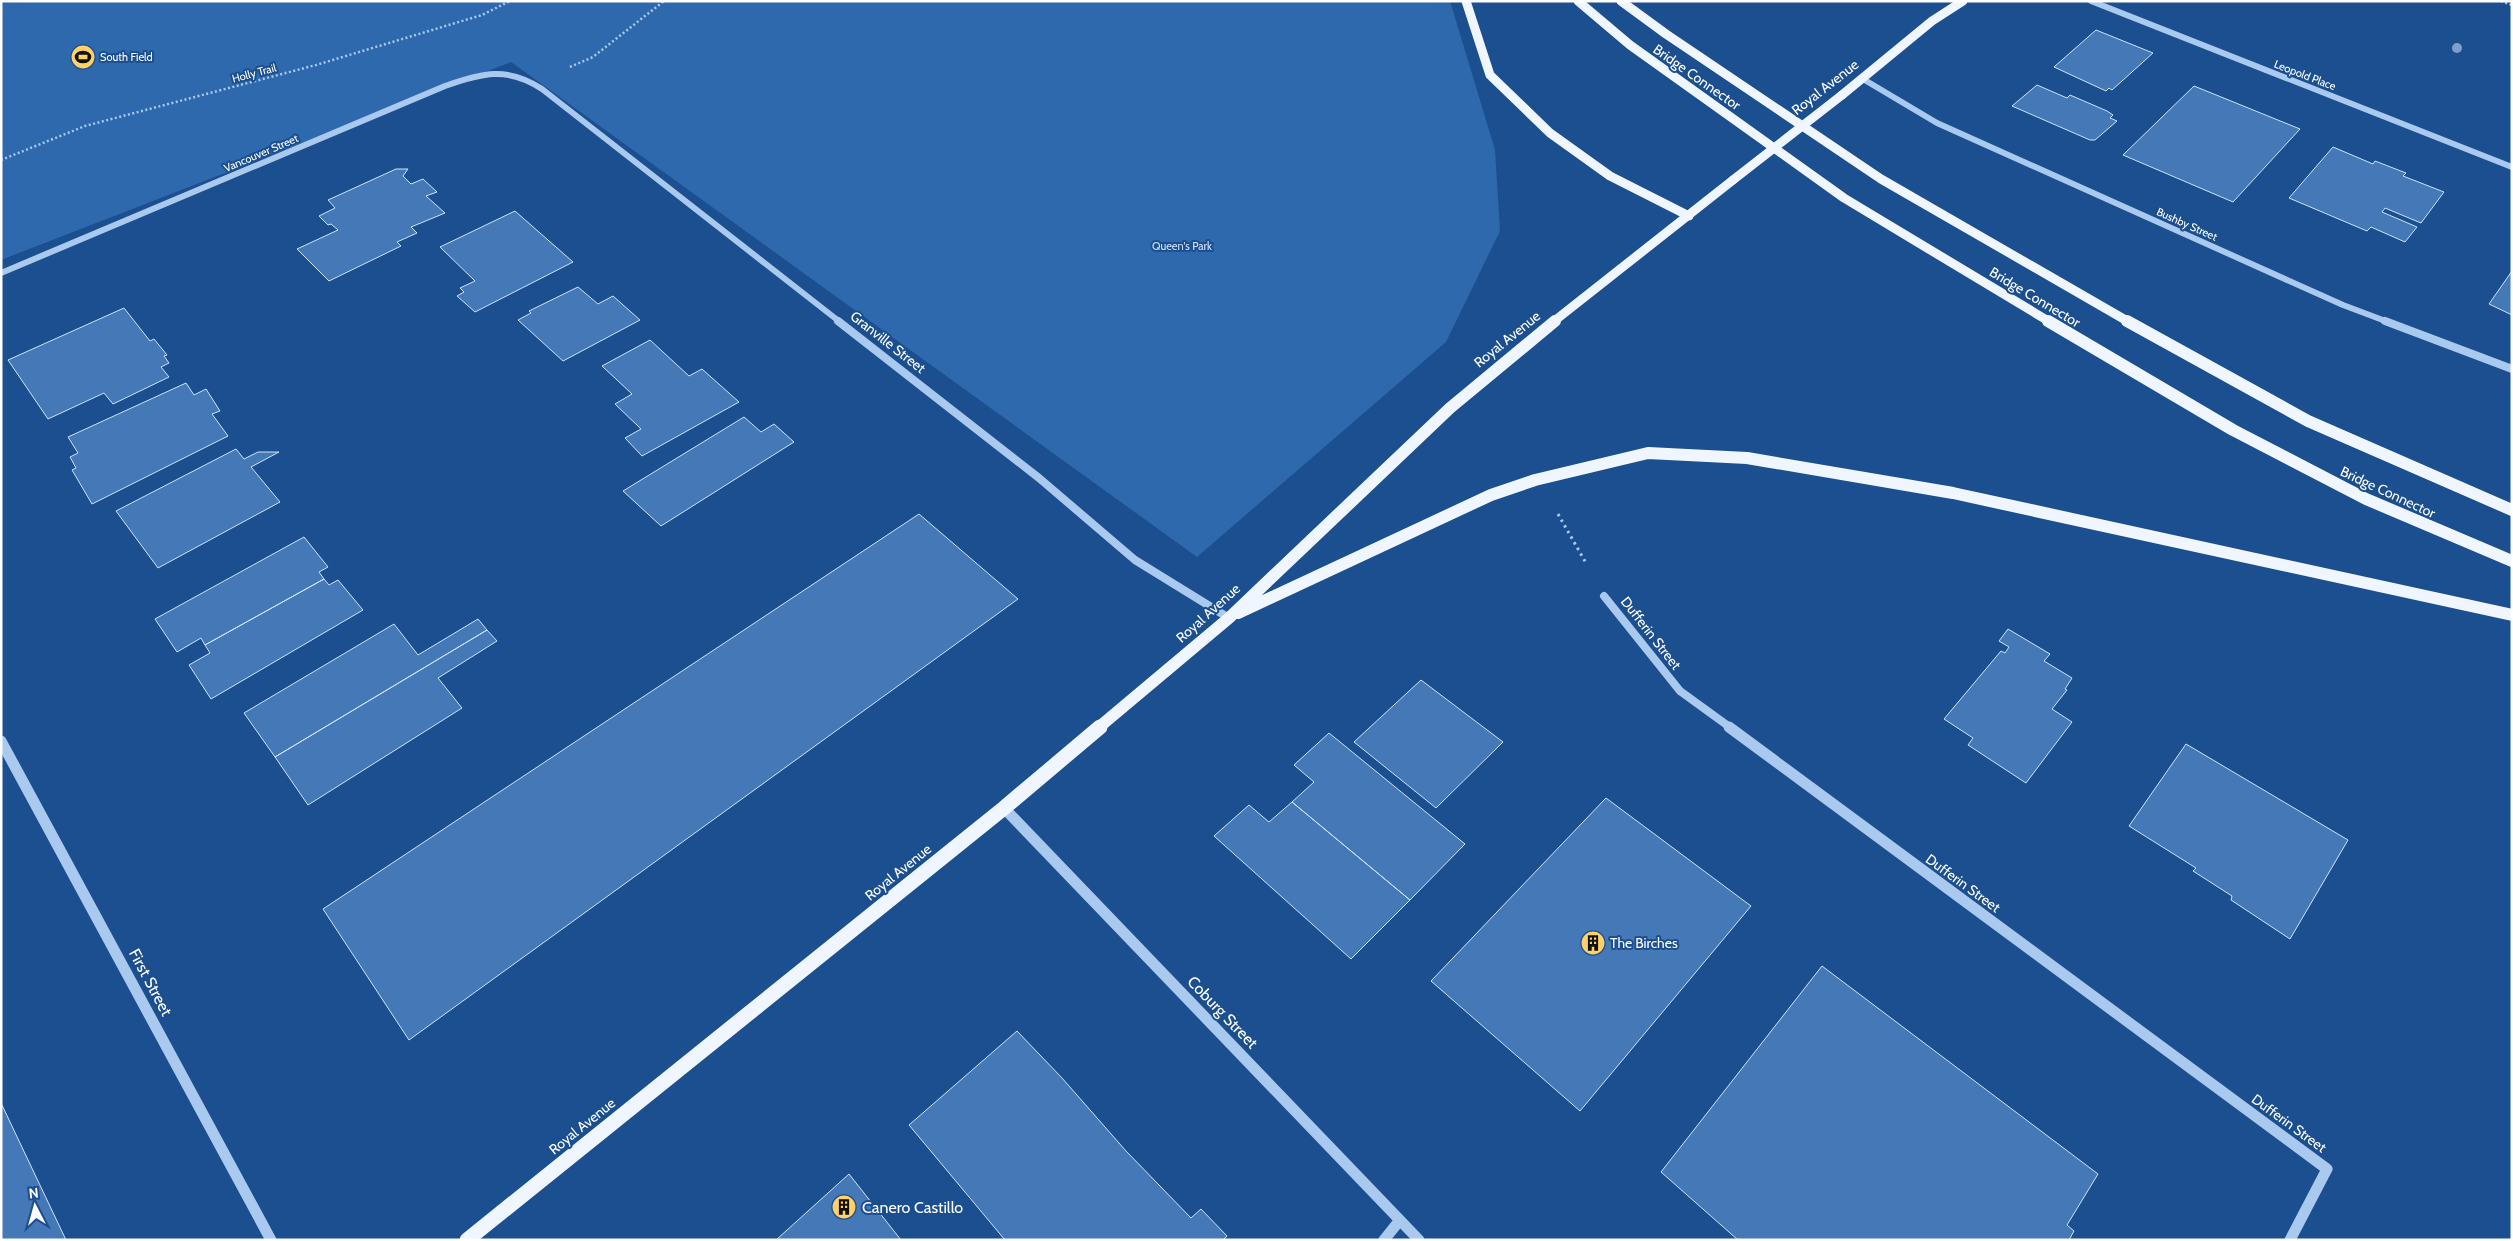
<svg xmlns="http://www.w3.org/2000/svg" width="2513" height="1241" font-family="Cabin,sans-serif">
  <rect width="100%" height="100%" fill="#1b4f8f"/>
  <path fill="#2e69ad" d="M1,1h1449l45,149 5,81 -54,111 -249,215 -686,-495 -510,198z"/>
  <path fill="#4478b7" stroke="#cfe3fa" d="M2096,30l57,23 -41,37 -3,-2 -3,3 -52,-24z
    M2037,85l30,13 3,-3 37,16 6,4 -3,3 7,3 -22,19h-5l-78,-34z
    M2194,86l106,43 -67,73 -110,-47z
    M2333,147l40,17 2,-3 31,12 -3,3 41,16 -23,31 -36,-15 -3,4 35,15 -12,15 -34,-15 -4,4 -78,-33z
    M396,169h12l-5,7 8,8 12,-5 14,13 -11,4 19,17 -34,14 6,6 -20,9 4,4 -72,35 -32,-32 41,-19 -7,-6 -3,1 -9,-9 16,-8 -7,-8z
    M515,211l58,51 -98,50 -18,-16 7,-4 -4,-4 15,-7 -35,-34z
    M2512,271v44l-23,-11z
    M578,287l20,17 15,-8 27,24 -77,41 -45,-41 13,-7 -2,-2z
    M124,308l26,33 4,-2 13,16 -3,1 5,7 -8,4 8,10 -56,27 -9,-11 -56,26 -40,-59z
    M650,340l39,36 13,-7 37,33 -97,54 -17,-18 16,-9 -26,-25 17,-10 -30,-28z
    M186,383l8,12 12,-6 14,22 -8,3 16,22 -136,68 -20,-34 4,-2 -6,-11 8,-4 -10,-16z
    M744,417l17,15 13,-8 20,18 -133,84 -38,-35z
    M236,449l8,10 14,-7h21l-28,15 29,35 -122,66 -42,-57z
    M919,514l99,85 -609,441 -86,-131z
    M304,537l24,30 -9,5 5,7 -119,66 -4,-7 -24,14 -22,-33z
    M324,579l5,6 9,-5 25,30 -152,89 -22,-34 21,-12 -5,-8z
    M478,619l9,11 -212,127 -31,-44 150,-89 24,31z
    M2008,629l42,25 -6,7 28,17 -7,11 2,1 -15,19 20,13 -46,61 -58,-38 5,-7 -29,-19 57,-68 4,2 4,-6 -10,-6z
    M487,630l10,11 -59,37 24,30 -154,97 -33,-48z
    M1421,680l82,62 -67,66 -82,-66z
    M1329,733l136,111 -55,56 -118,-98 22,-20 -20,-17z
    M2186,744l162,96 -58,99 -59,-39 1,-4 -39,-25 3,-3 -67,-42z
    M1606,798l145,108 -171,205 -149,-130z
    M1292,802l118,98 -59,59 -137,-123 35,-31 20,17z
    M1822,966l276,208 -31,51 7,6 -5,9h-331l-77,-68z
    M1017,1031l45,47 64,73 65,67 10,-9 26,27 -4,4h-218l-96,-115z
    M1,1103l65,137h-65z
    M849,1174l52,66h-125z"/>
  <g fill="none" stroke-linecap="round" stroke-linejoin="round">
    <path stroke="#a9c9ee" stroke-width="2.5" stroke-dasharray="2 2.5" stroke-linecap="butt" d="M2501,1l11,4
      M570,67l23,-10 71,-56
      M1,160l84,-34 231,-61 166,-50 28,-14"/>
    <path stroke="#a9c9ee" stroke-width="3" stroke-dasharray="2.5 4" stroke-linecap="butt" d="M1558,514l28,49"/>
    <path stroke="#a9c9ee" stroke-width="6" d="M2091,1l421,166
      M1863,79l74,44 406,182 45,17
      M1,273l444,-187c37,-13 62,-20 97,3l298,233"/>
    <path stroke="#a9c9ee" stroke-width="8" d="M838,321l201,157 96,82 94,58
      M2385,321l127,48
      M1604,596l76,95 51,37"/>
    <path stroke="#a9c9ee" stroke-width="11" d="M1729,727l598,442 -37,71
      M1,741l270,499
      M1004,808l415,432
      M1384,1240l16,-20"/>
    <path stroke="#f0f6ff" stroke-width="9" d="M1466,1l24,74 60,58 60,43 79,40
      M1578,1l52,44 214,153 206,124
      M1621,1l45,33 215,145 248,143
      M1842,95l90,-74 31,-20
      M1553,322l180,-142"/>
    <path stroke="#f0f6ff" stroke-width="12" d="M2048,321l185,109 133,69 146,62
      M2127,321l181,100 204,89
      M1238,613l253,-118 44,-15 113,-27 99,5 206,35 559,122
      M1098,728l131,-110 221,-210 105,-87"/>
    <path stroke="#f0f6ff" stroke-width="15" d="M467,1240l537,-432 96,-81"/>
    <path stroke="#f0f6ff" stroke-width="9" d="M1733,180l109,-85"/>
  </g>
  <circle fill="#7ea0ca" cx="2457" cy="48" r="5"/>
  <defs>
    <symbol id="stadium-disc" viewBox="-11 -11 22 22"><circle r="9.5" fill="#ffd166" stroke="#1b4f8f"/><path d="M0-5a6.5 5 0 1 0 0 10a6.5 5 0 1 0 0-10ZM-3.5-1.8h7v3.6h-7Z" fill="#111"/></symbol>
    <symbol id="building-disc" viewBox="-11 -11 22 22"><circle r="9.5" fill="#ffd166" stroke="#1b4f8f"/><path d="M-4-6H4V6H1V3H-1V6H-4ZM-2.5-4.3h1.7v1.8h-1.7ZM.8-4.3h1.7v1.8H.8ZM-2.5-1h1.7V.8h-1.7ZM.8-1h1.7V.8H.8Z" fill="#111"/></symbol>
  </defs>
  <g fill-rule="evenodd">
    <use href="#stadium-disc" x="69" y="43" width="28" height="28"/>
    <use href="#building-disc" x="1579" y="929" width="28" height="28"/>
    <use href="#building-disc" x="830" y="1193" width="28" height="28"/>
  </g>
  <g text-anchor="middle" stroke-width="4" stroke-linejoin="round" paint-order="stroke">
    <g font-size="11" fill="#fff" stroke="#1b4f8f" text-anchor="start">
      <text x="100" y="61">South Field</text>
    </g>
    <g font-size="11" fill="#fff" stroke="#1b4f8f">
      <text transform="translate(254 73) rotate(-15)" y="4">Holly Trail</text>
      <text transform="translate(2305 75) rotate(21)" y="4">Leopold Place</text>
      <text transform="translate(261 153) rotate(-23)" y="4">Vancouver Street</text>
      <text transform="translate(2187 224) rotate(24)" y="4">Bushby Street</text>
    </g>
    <g font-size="11" fill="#cfe3fa" stroke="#1b4f8f">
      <text x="1182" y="250">Queen's Park</text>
    </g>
    <g font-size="14" fill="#fff" stroke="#1b4f8f">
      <text transform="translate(1697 77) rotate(35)" y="5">Bridge Connector</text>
      <text transform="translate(1825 87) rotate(-38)" y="5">Royal Avenue</text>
      <text transform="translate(2035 297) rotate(31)" y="5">Bridge Connector</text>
      <text transform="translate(1507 339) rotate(-39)" y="5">Royal Avenue</text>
      <text transform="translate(888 342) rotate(38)" y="5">Granville Street</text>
      <text transform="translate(2388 492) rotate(25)" y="5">Bridge Connector</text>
      <text transform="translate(1208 613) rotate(-42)" y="5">Royal Avenue</text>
      <text transform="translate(1651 633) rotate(52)" y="5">Dufferin Street</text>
      <text transform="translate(898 872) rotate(-39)" y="5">Royal Avenue</text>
      <text transform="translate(1963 883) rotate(36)" y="5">Dufferin Street</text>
      <text transform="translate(2289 1123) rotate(36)" y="5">Dufferin Street</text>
      <text transform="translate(582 1126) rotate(-39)" y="5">Royal Avenue</text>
    </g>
    <g font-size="14" fill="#fff" stroke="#1b4f8f" text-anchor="start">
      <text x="1610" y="948">The Birches</text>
    </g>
    <g font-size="16" fill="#fff" stroke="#1b4f8f">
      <text transform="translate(151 982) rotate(62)" y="6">First Street</text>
      <text transform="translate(1223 1012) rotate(46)" y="6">Coburg Street</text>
    </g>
    <g font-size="16" fill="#fff" stroke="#1b4f8f" text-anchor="start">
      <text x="862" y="1213">Canero Castillo</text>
    </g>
  </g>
  <rect width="2513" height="1241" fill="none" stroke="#ffffff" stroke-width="5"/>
  <g transform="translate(35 1206) rotate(354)" stroke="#1b4f8f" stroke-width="4" paint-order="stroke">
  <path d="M0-4L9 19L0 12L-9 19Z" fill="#ffffff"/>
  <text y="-8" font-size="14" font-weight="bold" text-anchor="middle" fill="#ffffff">N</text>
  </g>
</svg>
